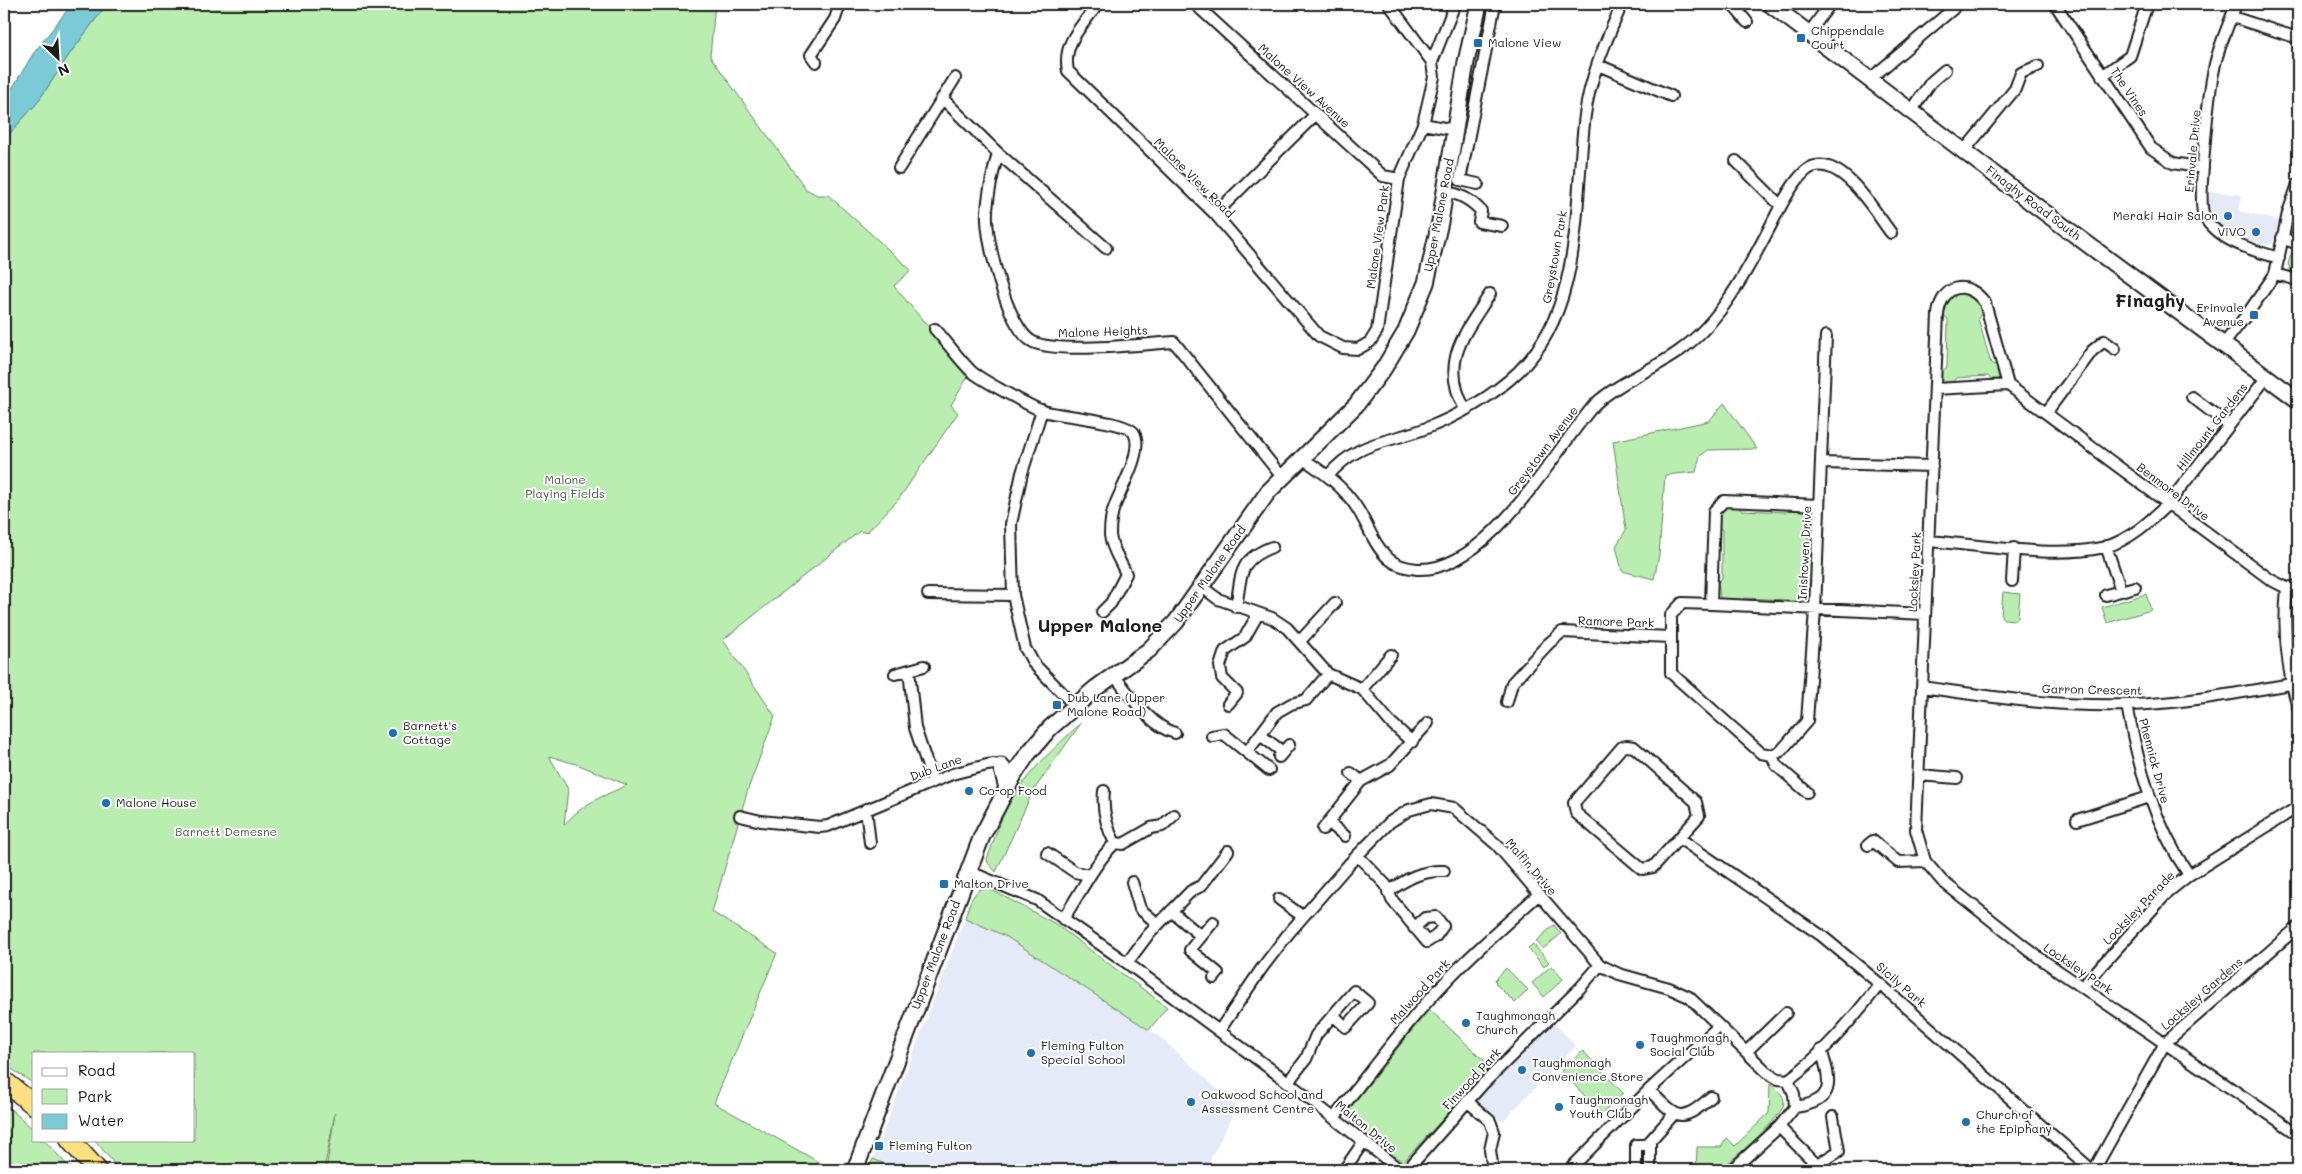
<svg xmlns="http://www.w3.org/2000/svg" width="2302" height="1174" font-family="Mali,sans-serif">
  <rect width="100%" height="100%" fill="#fff"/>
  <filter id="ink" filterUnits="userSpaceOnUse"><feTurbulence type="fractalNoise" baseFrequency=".02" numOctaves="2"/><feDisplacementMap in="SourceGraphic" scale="10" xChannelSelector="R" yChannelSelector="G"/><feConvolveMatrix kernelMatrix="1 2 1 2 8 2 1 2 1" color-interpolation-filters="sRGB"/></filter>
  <g filter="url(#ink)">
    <path fill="#e5eaf8" d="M2210,191l32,4 -3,16 40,10 -6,22 -6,2 -19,-5 -37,-19 -3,-5z
      M965,918l42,19 153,100 75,68v5l-30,60h-305l-27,-11z
      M1553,1022l23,24 -74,76 -25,-22z"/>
    <path fill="#b9eeb0" stroke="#6a8566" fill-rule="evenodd" d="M107,4h608l-5,52 96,133 11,6h11l83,75 -17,16 75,89 -18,30 7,8 -60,87 -32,33 -6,-2 -137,109 52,76 -27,73 -36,123 65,41 -63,150 119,67h-507l9,-57 -11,57h-205l-24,-30h99v-87h-160v31l-30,-20v-924l33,-37 32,-48zM549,756l30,9 48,20c-25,12 -43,17 -63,40l4,-36z
      M2297,251h1l-1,23 -6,-3 -3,-7 3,-10z
      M1964,292c11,3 15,8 20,19l-6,7 13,45 9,6 1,7 -4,5h-4l-5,-5 -32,2 -5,6c-7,-2 -10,-4 -10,-12l6,-5 1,-48 -5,-4c2,-14 8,-19 21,-23z
      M1724,403l33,46 -49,1 -8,6 -4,16 -31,3 -6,80 -5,24 -32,-8 -6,-25 10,-16 -13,-89 96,-20z
      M1728,506h9l4,4 45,2 4,-3h16l6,3 1,17 -4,3 -1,28 3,4 -1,34 -3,4 -17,2 -2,-4 -44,-2 -4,4 -15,-1 -5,-3 -2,-16 4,-4v-48l-3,-3c0,-10 0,-16 9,-21z
      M2003,592l17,2 -2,24 -3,2 -11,-1 -3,-3z
      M2146,594l5,16 -44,13 -5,-16z
      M1082,722l-49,69 -37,81 -8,-9 -1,-4c6,-15 10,-30 16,-44 18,-37 49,-65 79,-93z
      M986,887l68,36 113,84 -18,23 -142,-93 -42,-19c4,-12 6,-27 21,-31z
      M1554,925l7,9 -18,15 -7,-8z
      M1533,944l16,18 -5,5 -16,-19z
      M1551,966l12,13 -19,18 -12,-14z
      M1506,968l22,22 -13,13 -19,-19 -1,-4z
      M1429,1009l62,58 -88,95 -48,-35 -4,-8 -1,-11z
      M1583,1051l40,42 -21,21 -41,-43z
      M1770,1084c6,5 14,10 14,18 0,16 -51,56 -64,68h-24l1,-23h24l6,-9 8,8 34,-33z
      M4,1103l30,27v10h10l28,30h-68z
      M873,1159l26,11 -31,-1z"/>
    <path fill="#7acbd5" stroke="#54858b" d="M72,4h35l-38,51 -32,48 -33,37v-38l29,-48z"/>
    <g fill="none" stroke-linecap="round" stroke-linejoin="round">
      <defs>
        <path id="street" d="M1098,4c-16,22 -36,39 -30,67l147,143 104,122 24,12 15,1 12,-7 7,-11 22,-152 24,-55 11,-47 -2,-15 23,-58
          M1195,4l188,172 16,3
          M1389,4l43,58
          M1732,4l15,18
          M2055,4l96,144 22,15 30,5
          M2236,4c-7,21 -18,43 -22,65 -5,21 -17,133 -10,147 13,25 51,35 75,42
          M2232,17l66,21
          M1809,33l21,-29
          M816,62l-5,-7 24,-36 5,-15
          M1598,65l73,31
          M2102,76l28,-20 17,-52
          M1870,79l83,-70
          M942,98l56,55 108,95
          M1912,110l19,-28 14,-12
          M1423,124l32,6
          M1964,151l51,-62 6,-16 17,-7
          M998,153c-5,19 -10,39 -11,59 -2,28 21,118 46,130 24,12 111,2 141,0l108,135
          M1736,161l45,45
          M899,168l56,-90
          M1478,184l-18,-4 35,-176
          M1445,191c16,4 25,8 36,20l-2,11 23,4
          M1215,214l101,-100
          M2282,238l16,6
          M2275,274l23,6
          M935,329c12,13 22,28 35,41 6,7 63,38 73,41 16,5 84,10 91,22 10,17 -13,56 -19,72 -4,9 -5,21 -5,30 1,13 11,27 16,39l-15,29 -9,9
          M2223,345l25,-32 27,-39 13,-61 10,-29
          M2008,385l263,195 16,8 11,-2
          M1935,389l73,-4 -23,-82c-17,-24 -43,-19 -47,11l-22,516 9,31 17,20 96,76 260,177
          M2192,397l37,28
          M1465,409c-26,-47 0,-76 25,-115
          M1042,410l-20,63 -11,51 2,71 12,53 9,16 41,42
          M2046,413l46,-62 12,-10 11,8
          M1302,458c21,14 41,28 55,50 11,17 17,38 32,51 8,7 18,9 28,10 71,4 136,-117 178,-165 24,-22 56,-33 83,-52 43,-30 69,-81 93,-127 7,-14 27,-56 44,-59 30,-6 60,46 76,67
          M1822,463l110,3
          M1328,476c28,-34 58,-33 96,-47 33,-12 69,-33 94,-57 67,-64 56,-172 67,-257 5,-39 22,-76 37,-111
          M1819,505l-95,-4 -10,10 -3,93 214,10
          M1929,541c53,4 125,18 176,6 25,-7 45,-26 63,-43l99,-127
          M2106,546l15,45
          M2012,581l2,-33
          M1202,587l16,12 54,19 15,10 41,46 34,15 28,33 22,20
          M2287,588c-4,39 0,82 11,119
          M928,594l85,1
          M2106,595l29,-8
          M1711,604l-29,-1 -11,12v58l90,80 11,2 9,-4 26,-30 8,-111 11,-274
          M1236,607c6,-32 1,-47 36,-60
          M1300,641l35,-38
          M909,670l6,58 18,54
          M895,674l29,-8
          M1114,675c15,19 37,52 61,58
          M1922,687c68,10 136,20 204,18 52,-1 114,-12 165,-21
          M1362,689l29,-34
          M1507,702l5,-19 36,-39 14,-12 108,5
          M1228,704l9,-11 -15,-15 -2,-12 5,-15 20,-14 13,-23
          M2127,705c11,61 27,119 62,170
          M1260,735l23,17
          M1212,736l12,-2 45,36
          M1627,746l7,1 62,55 3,14 -46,51 -11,2 -66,-56 -2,-10 48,-56z
          M1247,752l30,-40 14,-8 15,-4 22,-26
          M1772,755l4,10 31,27
          M1279,757l10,-12
          M1351,773l10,8
          M1918,775l39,3
          M1104,791c-2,19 2,35 11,52
          M866,809l4,34
          M740,816l21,5 59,6 8,-1 124,-52 35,-9 7,-1 11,3
          M2077,820l72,-23
          M1328,822l17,14
          M1323,829l38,-48 29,-16 38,-42
          M1679,838l143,98 58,48 212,186
          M1868,845l5,-4 25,21 27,-1
          M1047,853l28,19 14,3
          M1357,855l29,30 6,15 35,42 9,-6 7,-10 -7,-9 -11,1 -11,10
          M968,871l69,29 90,63 153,113 120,94
          M1132,882l8,27 18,15
          M1388,892c18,-13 34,-22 56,-21
          M1279,899l23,17
          M1171,911l30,25
          M1063,919c17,-25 30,-54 52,-76l8,1 28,-16 11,-2 12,-11
          M1213,922l-23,28 28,23 -4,5
          M1127,963l21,-28 43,-44 10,-5 27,-35
          M2082,987l87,-96 20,-16 109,-68
          M1219,1031l43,-63 26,-34 61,-70 41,-42 19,-12 22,-6 23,4 43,37 103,120 19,9 50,14 20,9 79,76 10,6 10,1c35,-25 65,-62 92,-96
          M1747,1051l39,-38
          M1288,1082l18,-23 10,-24 38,-44 14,12 -22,24 -13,-12
          M1649,1090c28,27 30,36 62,7
          M1467,1101l23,20 4,11 -4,18 3,20
          M1795,1107c40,-5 37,-24 26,-57
          M1334,1118c37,-48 73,-96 115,-140 28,-29 59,-56 89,-83
          M1779,1127l38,38 22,-14 -6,-34
          M1344,1170l20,-29
          M1407,1170l75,-85 98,-97 20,-23
          M1569,1170l80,-80 70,-64
          M1636,1170v-25h14
          M1650,1170v-29l24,-27
          M1732,1170l47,-43 16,-20 -1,-13 -6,-14
          M2094,1170l71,-127 133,-116"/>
        <path id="secondary" d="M1770,4l262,199 266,197
          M1001,766l6,22
          M855,1170l127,-334 33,-63 12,-18 23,-27 46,-40 53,-38 27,-28 92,-130 88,-87 28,-37 22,-37 20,-48 14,-61 26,-160 13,-58"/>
        <path id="highway" d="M4,1081l30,24
          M70,1140l27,30"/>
      </defs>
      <use href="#street" stroke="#1c1c1c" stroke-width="14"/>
      <use href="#secondary" stroke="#1c1c1c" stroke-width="19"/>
      <use href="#highway" stroke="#1c1c1c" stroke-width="22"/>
      <use href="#street" stroke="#fff" stroke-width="10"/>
      <use href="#secondary" stroke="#fff" stroke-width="15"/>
      <use href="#highway" stroke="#fde080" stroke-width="19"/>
    </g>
  </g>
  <g fill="#1f6fb2" stroke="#fff" stroke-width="2">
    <rect x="1796" y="33" width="10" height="10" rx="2.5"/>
    <rect x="1473" y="38" width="10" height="10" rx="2.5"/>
    <circle cx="2228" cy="216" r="5"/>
    <circle cx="2256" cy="232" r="5"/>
    <rect x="2249" y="310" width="10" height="10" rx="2.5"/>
    <rect x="1052" y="700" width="10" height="10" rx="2.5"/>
    <circle cx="393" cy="733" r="5"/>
    <circle cx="969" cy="791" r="5"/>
    <circle cx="106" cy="803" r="5"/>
    <rect x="939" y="879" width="10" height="10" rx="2.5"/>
    <circle cx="1466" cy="1023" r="5"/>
    <circle cx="1640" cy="1045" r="5"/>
    <circle cx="1031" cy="1053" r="5"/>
    <circle cx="1522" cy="1070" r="5"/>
    <circle cx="1191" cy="1102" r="5"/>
    <circle cx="1559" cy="1107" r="5"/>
    <circle cx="1966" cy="1122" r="5"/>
    <rect x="874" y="1141" width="10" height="10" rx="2.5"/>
  </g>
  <g text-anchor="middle" stroke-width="4" stroke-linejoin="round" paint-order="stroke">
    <g font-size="12" fill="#1c1c1c" stroke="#fff" text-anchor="start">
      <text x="1811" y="35">Chippendale<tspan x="1811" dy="14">Court</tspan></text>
      <text x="1488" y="47">Malone View</text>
      <text x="2218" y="220" text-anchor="end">Meraki Hair Salon</text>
      <text x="2246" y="236" text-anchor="end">ViVO</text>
      <text x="2244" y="312" text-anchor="end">Erinvale<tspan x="2244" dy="14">Avenue</tspan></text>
      <text x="1067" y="702">Dub Lane (Upper<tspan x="1067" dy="14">Malone Road)</tspan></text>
      <text x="403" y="730">Barnett's<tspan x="403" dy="14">Cottage</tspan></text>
      <text x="979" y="795">Co-op Food</text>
      <text x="116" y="807">Malone House</text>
      <text x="954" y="888">Malton Drive</text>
      <text x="1476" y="1020">Taughmonagh<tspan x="1476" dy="14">Church</tspan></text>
      <text x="1650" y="1042">Taughmonagh<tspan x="1650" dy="14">Social Club</tspan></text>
      <text x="1041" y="1050">Fleming Fulton<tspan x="1041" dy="14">Special School</tspan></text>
      <text x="1532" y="1067">Taughmonagh<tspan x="1532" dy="14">Convenience Store</tspan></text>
      <text x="1201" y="1099">Oakwood School and<tspan x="1201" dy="14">Assessment Centre</tspan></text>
      <text x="1569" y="1104">Taughmonagh<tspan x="1569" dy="14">Youth Club</tspan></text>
      <text x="1976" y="1119">Church of<tspan x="1976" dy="14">the Epiphany</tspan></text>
      <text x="889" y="1150">Fleming Fulton</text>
    </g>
    <g font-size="12" fill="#1c1c1c" stroke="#fff">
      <text transform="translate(1304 86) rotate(42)" y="4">Malone View Avenue</text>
      <text transform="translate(2129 92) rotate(56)" y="4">The Vines</text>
      <text transform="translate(2193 151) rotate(-85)" y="4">Erinvale Drive</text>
      <text transform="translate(1194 178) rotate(45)" y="4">Malone View Road</text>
      <text transform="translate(2033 203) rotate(37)" y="4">Finaghy Road South</text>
      <text transform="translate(1439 215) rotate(-79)" y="4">Upper Malone Road</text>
      <text transform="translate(1378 237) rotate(-82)" y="4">Malone View Park</text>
      <text transform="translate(1555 257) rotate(-80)" y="4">Greystown Park</text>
      <text transform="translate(1103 332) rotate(-2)" y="4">Malone Heights</text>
      <text transform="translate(2212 427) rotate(-52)" y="4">Hillmount Gardens</text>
      <text transform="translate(1543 451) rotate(-53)" y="4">Greystown Avenue</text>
      <text transform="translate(2173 492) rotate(37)" y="4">Benmore Drive</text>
      <text transform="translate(1805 553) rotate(-87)" y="4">Inishowen Drive</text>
      <text transform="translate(1915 572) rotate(-87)" y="4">Locksley Park</text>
      <text transform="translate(1210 574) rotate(-55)" y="4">Upper Malone Road</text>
      <text transform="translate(1616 622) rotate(2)" y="4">Ramore Park</text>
      <text transform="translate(2092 690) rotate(1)" y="4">Garron Crescent</text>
      <text transform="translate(2154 761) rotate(75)" y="4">Phennick Drive</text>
      <text transform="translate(936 768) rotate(-20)" y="4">Dub Lane</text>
      <text transform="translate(1531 867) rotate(49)" y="4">Malfin Drive</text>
      <text transform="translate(2139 908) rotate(-46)" y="4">Locksley Parade</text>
      <text transform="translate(936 955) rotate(-69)" y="4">Upper Malone Road</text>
      <text transform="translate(2078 969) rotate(34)" y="4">Locksley Park</text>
      <text transform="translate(1901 985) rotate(41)" y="4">Sicily Park</text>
      <text transform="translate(1420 992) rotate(-48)" y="4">Malwood Park</text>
      <text transform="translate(2202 994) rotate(-41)" y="4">Locksley Gardens</text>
      <text transform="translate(1472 1079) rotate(-47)" y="4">Finwood Park</text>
      <text transform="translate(1366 1127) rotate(39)" y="4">Malton Drive</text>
    </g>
    <g font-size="12" fill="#4b5b48" stroke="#fff">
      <text x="565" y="484">Malone<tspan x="565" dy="14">Playing Fields</tspan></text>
      <text x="226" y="836">Barnett Demesne</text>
    </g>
    <g font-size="18" font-weight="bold" fill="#1c1c1c" stroke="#fff">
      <text x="2150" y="307">Finaghy</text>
      <text x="1100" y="632">Upper Malone</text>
    </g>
  </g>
  <rect width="2302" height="1174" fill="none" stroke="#fff" stroke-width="20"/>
  <rect x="10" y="10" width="2282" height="1154" fill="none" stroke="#1c1c1c" stroke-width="2" filter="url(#ink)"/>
  <rect x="32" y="1052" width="162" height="90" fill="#ffffff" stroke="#a4a4a4"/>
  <rect x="42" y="1068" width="25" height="8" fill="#ffffff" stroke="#a4a4a4"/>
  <text x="78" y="1076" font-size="15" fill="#1c1c1c">Road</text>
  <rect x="42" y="1089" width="25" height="15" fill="#b9eeb0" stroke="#a4a4a4"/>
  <text x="78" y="1102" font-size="15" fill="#1c1c1c">Park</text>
  <rect x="42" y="1114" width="25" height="15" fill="#7acbd5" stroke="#a4a4a4"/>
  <text x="78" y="1126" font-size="15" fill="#1c1c1c">Water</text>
  <g transform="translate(58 58) rotate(155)" stroke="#ffffff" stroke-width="4" paint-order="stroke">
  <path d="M0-4L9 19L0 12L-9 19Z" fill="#1c1c1c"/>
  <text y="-8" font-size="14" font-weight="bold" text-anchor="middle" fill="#1c1c1c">N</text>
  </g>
</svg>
